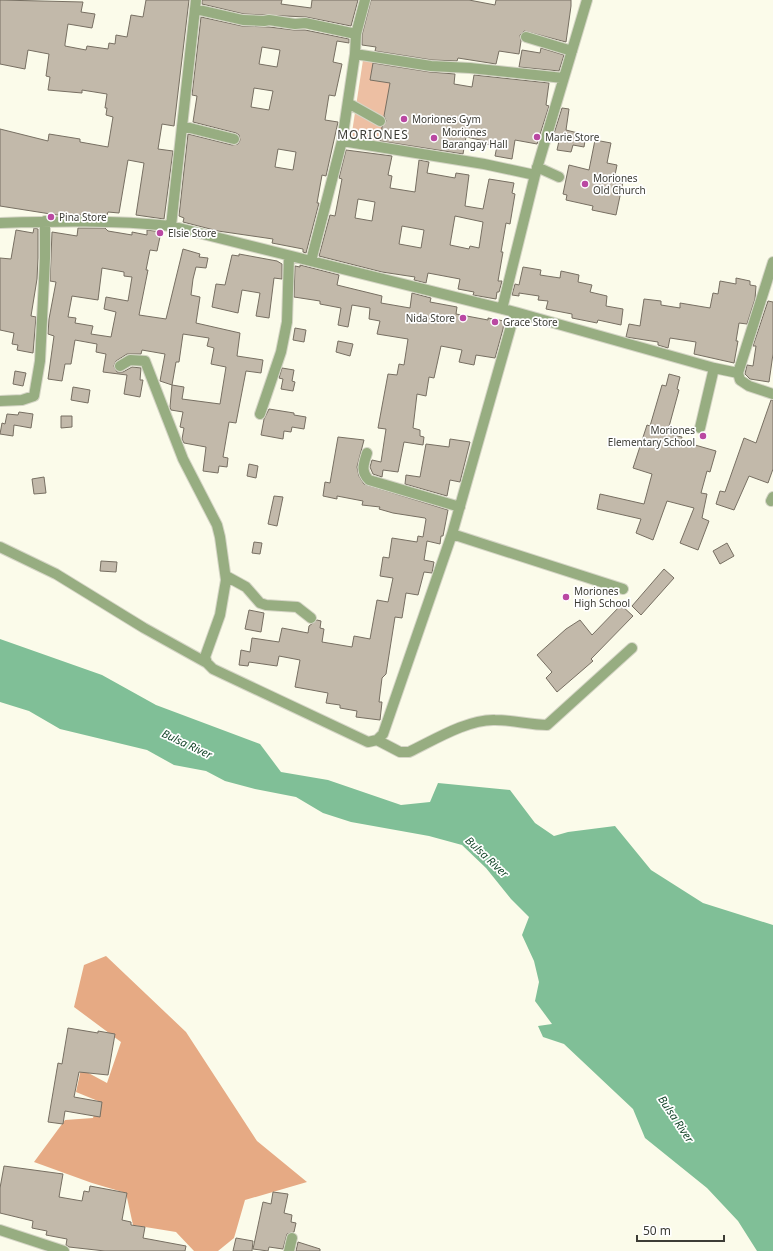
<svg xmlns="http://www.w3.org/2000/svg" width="773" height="1251" font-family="'Noto Sans',sans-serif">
  <rect width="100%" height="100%" fill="#fbfbea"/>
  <path fill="#edbfa3" d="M363,60l70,11 -12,80 -70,-12z"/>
  <path fill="#e6aa84" d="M106,956l80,76 71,109 50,41 -62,18 -11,38 -16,13h-24l-18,-19 -43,-7 -7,-32 -34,-10 -58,-21 31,-42 28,-2 5,-17 -22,-9 5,-23 26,14 14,-41 -47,-35 10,-42z"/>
  <path fill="#80bf97" d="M0,639l102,36 54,30 104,39 21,28 47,8 73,25 29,-3 8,-19 72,7 25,33 19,13 14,-4 47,-6 36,44 52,33 70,22v326h-16l-19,-30 -31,-33 -62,-50 -12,-29 -69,-65 -21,-7 -5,-11 14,-2 -17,-23 4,-19 -5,-21 -12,-26 7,-18 -18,-18 -25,-31 -24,-23 -33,-9 -78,-14 -28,-9 -27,-16 -41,-8 -30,-8 -19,-10 -32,-6 -27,-15 -87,-21 -31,-18 -29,-9z"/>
  <path fill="#c2b9aa" stroke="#776f62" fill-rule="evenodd" d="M0,0l83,2 -2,10 14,2 -3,14 -24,-4 -3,20v2l21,4 1,-4 21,3 1,-6 6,1 1,-9 11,2 4,-22 12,2 3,-17h43l-15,126 -12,-2 -4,25 15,2 -9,68 -28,-4 8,-52 -16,-3 -9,53 -11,-1 -1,3h-50l-57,-9v-77l48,12 1,-7 31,5v3l28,5 5,-30 -7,-2 1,-7h-2l2,-14 -25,-4v3l-34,-3 2,-13 -4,-1 3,-22 -21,-4 -3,19 -25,-5z
    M202,0h80l-1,4 30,4 1,-8h46l-7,26 -45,-9 -62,-3 -42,-10z
    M371,0h98l26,5 1,-5h75v6l-5,36 -42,-11 -4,4 1,6 -2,13 -20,-3 -3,13 -38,-6 -1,3 -25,-1 -57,-9 1,-4 -14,-2v-10z
    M201,17l41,9 27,1 25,3h11l44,9v4l-12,-2 -4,21 9,2 -7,32 -6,-1 -4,25 13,2 -12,54 -4,-1 -5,28h2l-13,50 -3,-1v-3l-31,-6 1,-4 -55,-8 -35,-9 1,-4 -5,-2 9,-82 44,11 6,-1 2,-4 -1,-5 -3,-2 -43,-11 4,-26 -5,-1zM262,47l18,3 -3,17 -18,-3zM254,88l19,3 -4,19 -18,-3zM278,149l18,3 -3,18 -18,-3z
    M541,48l23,7 -5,16 -40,-4 3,-17 18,3z
    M373,63l57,9 25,2 -1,10 18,3 2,-12 75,8 -3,22 3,1 -12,38 -22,-4 -3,19 -17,-3 2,-10 -12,-2v-3l-19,-4 -3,17 -83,-13 2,-14 4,-6 -2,-5 6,-33 -20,-3z
    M562,108l7,1 -3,21 20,5 -2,12 -11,-2 -2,7 -14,-2 2,-9 -7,-1z
    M595,140l16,3 -4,20 10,2 -2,10 9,2 -8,38 -24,-5 1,-4 -27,-6 1,-5 -4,-1 6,-29 20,5z
    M346,150l46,6 -4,19 4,1 -2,12 25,4 4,-32 10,2 -2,11 28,5 1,-5 13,2 -4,31 18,3 6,-30 25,4 -2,10 3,1 -5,30 -4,-1 -5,29h2l-5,29h4l-3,11h-2l-1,7 -23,-4 1,-3 -16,-3 2,-10 -32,-6 -2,10 -12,-3 1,-3 -33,-5 -63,-16 11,-41 5,1 7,-37 -3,-1zM358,199l17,3 -3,19 -17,-3zM455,216l28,6 -4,26 -9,-2 -1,3 -19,-4zM402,226l22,4 -3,18 -22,-4z
    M34,228l4,1v29l-1,21 -6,37 5,1 -3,36 -16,-3 1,-5 -6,-1 2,-11 -14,-3v-72l11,1 5,-29 17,3z
    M78,228h27l3,3 24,4v-3l15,3v-5l14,2 -4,19 -7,-1 -4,20h2l-9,45 27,4 17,-70 17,5 -1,3 9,1 -2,10 -10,-1 -3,12 -2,16 9,2 -4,26 44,10 -3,23 26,4 -2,13 -15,-2 -10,52 -7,-1 -6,35 5,1 -1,9 -8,-1 -1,7 -15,-2 3,-24 -22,-4 -2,-4 2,-11 -4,-1 3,-15 -12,-2 -1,-3 2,-22 12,2 -2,12 38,5 6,-37 -15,-3 3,-16 -7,-2 2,-8 -26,-4 -4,28h-3l-4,23 -12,-4 5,-27 -23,-4 -1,4h-14l-11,7 -2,5 3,6h6l9,-5 9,1 -1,12h3l-3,17 -16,-3 3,-19 -24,-3 3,-18 -10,-2 1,-8 -22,-4 -4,24h-6l-3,17 -14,-2 6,-43 -6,-2 1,-15 7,-37 -6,-1 2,-49 25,4zM102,268l22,4v4l8,1 -4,24 -22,-4 -2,12 12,3 -5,25 -20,-3 2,-8 -18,-3 1,-5 -8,-1 4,-21 26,4z
    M239,254l38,7 5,3v15l-8,-1 -5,40 -13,-2 4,-23 -18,-3 -4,23 -26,-6 4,-23 9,1 7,-30 7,1z
    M300,265l39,10 -2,10 45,11 -1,7 29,5 2,-15 19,5 -1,4 27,5 -1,7 32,6v-2l16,3 -1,8 -8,29 -19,-3 -2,10 -15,-3 3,-12 -21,-4 -7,32 -5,-1 -3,19 -9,-2 -4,34 7,2v6l4,1 -1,8 -19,-3 -6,30 -15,-2 -1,7 -9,-3 -3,-7 2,-7 9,2 5,-33 -8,-1 10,-54 9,1 2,-11 5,1 4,-26 -31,-5 3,-13 -11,-2 1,-11 -18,-3 -4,22 -10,-2 3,-17 -21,-4v-3l-26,-4 1,-31 5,1z
    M523,267l18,3 -1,5 20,3 1,-7 18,4 -1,7 14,3 -2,7 17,4 -1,10 17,3 -2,16 -23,-5 -1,3 -25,-5v-4l-26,-5 2,-8 -10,-1 1,-4 -20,-3v3l-7,-1 3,-11 4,1z
    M736,278l14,3v4l6,1 -1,13 -8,25 -8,-1 -3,18h2l-4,22 -40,-9 2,-12 -26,-4 -2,10 -10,-3v-3l-32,-5 3,-13 11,2 4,-27 17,2v4l19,3v-5l30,5 3,-15 5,1 2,-13 16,3z
    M768,301l5,1v52l-4,28 -19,-3 -5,-5 2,-9 6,1 3,-20h-3z
    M295,328l11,2 -2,12 -11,-2z
    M338,341l15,3 -3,12 -14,-4z
    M282,368l12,2 -2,11 3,1 -2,9 -12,-2 2,-10 -4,-1z
    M15,371l11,2 -3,13 -10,-2z
    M669,374l11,3 -3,12 2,1 -12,44 15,3 -1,4 35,10 -6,21 -3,-1 -6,22 6,1 -5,24 7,3 -11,29 -18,-7 14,-35 -27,-7 -14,39 -17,-7 5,-14 -44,-10 3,-15 44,10 8,-30 -19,-6 14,-43 3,1 12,-41 4,1z
    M73,387l17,3 -2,13 -17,-3z
    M771,400h2v69l-5,14 -19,-7 -15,34 -18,-6 4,-13 5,1 19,-54 12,5z
    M269,409l25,4v2l12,2 -2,12 -12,-2 -1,5 -7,-1 -1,8 -22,-4 3,-16z
    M19,412l14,2 -2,14 -17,-3 -1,11 -13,-2 2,-11 3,1 2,-10 11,1z
    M61,416h11v11l-11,1z
    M338,437l26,3 -7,27 2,9 5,8 84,26 -5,26h-2l-1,8 -13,-3 -3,19 10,2 -2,11 -8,-1 -6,23 -12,-2 -4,25 -7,-1 -9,57 -4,4 -3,24h3l-2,18 -24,-3 1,-6 -17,-3v-3l-14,-2 2,-10 -33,-6 5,-27 -21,-4 -2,10 -28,-4 -1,4 -9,-1 2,-15 9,2 2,-14 27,4 3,-14 26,5 1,-7 8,-6 4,1 -1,7 4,1 -2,13 30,5 2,-11 16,3 7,-39 11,2 5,-24 -13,-2 3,-19 6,1 3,-20 25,4 1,-6 5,1 3,-18 -1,-1 -32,-5 -14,-4 1,-2 -18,-2 1,-4 -26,-5v3l-14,-3 2,-14 5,1z
    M450,439l20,3 -10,40 -10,-2 -3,16 -42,-12 1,-9 14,2 6,-33 23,3z
    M249,464l9,2 -2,12 -9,-2z
    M44,477l2,16 -12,1 -2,-15z
    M274,496l9,1 -6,29 -9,-2z
    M254,542l8,1 -2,11 -8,-1z
    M727,543l7,13 -14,8 -7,-13z
    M101,561l16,1 -1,10 -16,-1z
    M664,569l10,9 -33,37 -9,-9z
    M621,605l12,11 -42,43 2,2 -36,31 -11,-14 6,-6 -15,-17 29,-26 14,-9 12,15z
    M249,610l15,3 -3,19 -16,-3z
    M68,1028l30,5v-2l17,3 -7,41 -29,-3 -5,25 28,5 -2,15 -35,-6 -2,13 -15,-2 10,-59 4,1z
    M4,1166l59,8 -4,23 23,4 2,-10 5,1 1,-6 37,7 -5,27 9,2v3l14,2 -2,11 43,8 -1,5h-80l-36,-4 -3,-2 1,-6 -21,-4 1,-4 -15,-3 1,-7 -33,-8v-25z
    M273,1192l15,2 -4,19 8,2 -1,7 5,1 -2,9 -7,2 -4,15 -14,-2 -1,4 -15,-2 10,-47 8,2z
    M236,1238l17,3 -1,10h-19z
    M298,1242l22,7v2h-24z"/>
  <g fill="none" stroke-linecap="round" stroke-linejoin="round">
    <defs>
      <path id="minor" d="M365,0l-9,34 -1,20 -13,87 142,23 51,11
        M195,9l48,11 21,1 5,-1 26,4 10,-1 51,11
        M526,37l46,14
        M355,54l76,12 39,2 93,10
        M348,103l32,18
        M182,126l52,13
        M537,167l22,10
        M0,223c57,-2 114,-3 171,3l344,86 199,56 24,5 2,7 9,6 24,8
        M171,226l25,-226
        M311,261l31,-120
        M502,309l33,-134 52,-175
        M120,366l10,-6 15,1 38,98 34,66 3,12 6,43 -6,35 -15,42 2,6 6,6 155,73 9,-2 6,-6 69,-200 63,-222
        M738,373l35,-111
        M0,401l22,-1 12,-4 6,-35 5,-103v-37
        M260,414l21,-62 6,-30 2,-66
        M700,428l14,-60
        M367,453c-3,10 -7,18 2,27l91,27
        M771,501l2,-4
        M452,534l171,55
        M0,547l56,27 88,54 63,35
        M226,576l20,11 14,16 6,2 31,2 14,11
        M377,740l23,12h9c25,-12 59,-33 86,-32 18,0 35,5 52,5l85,-77
        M0,1230l64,21
        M289,1251l3,-13"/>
    </defs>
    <use href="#minor" stroke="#d5d5c6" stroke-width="12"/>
    <use href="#minor" stroke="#97ad81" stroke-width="10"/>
  </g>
  <g fill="#ba48a2" stroke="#fff" stroke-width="1.5">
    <circle cx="404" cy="119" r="4"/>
    <circle cx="537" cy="137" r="4"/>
    <circle cx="434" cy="138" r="4"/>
    <circle cx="585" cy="184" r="4"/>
    <circle cx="51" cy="217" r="4"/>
    <circle cx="160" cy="233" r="4"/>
    <circle cx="463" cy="318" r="4"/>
    <circle cx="495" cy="322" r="4"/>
    <circle cx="703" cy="436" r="4"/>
    <circle cx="566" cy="597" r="4"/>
  </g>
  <g text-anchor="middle" stroke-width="3.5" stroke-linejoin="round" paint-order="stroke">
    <g font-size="10" fill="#3c3c35" stroke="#fff" text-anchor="start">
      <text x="412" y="123">Moriones Gym</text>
      <text x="442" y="136">Moriones<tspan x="442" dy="12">Barangay Hall</tspan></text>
      <text x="545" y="141">Marie Store</text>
      <text x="593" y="182">Moriones<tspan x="593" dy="12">Old Church</tspan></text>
      <text x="59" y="221">Pina Store</text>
      <text x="168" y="237">Elsie Store</text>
      <text x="455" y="322" text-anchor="end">Nida Store</text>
      <text x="503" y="326">Grace Store</text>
      <text x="695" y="434" text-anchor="end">Moriones<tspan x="695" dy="12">Elementary School</tspan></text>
      <text x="574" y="595">Moriones<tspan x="574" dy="12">High School</tspan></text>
    </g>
    <g font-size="11" font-style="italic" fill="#15462a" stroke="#fff">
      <text transform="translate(187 744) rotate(25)" y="4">Bulsa River</text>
      <text transform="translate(487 857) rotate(43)" y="4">Bulsa River</text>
      <text transform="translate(676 1119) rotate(56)" y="4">Bulsa River</text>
    </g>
    <g font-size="12" letter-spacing="1" fill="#3c3c35" stroke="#fff">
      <text x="373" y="139">MORIONES</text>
    </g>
  </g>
  <path d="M637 1235v6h87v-6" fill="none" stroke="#3c3c35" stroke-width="2"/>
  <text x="643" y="1235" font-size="12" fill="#3c3c35" stroke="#ffffff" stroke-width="3" paint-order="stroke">50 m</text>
</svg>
